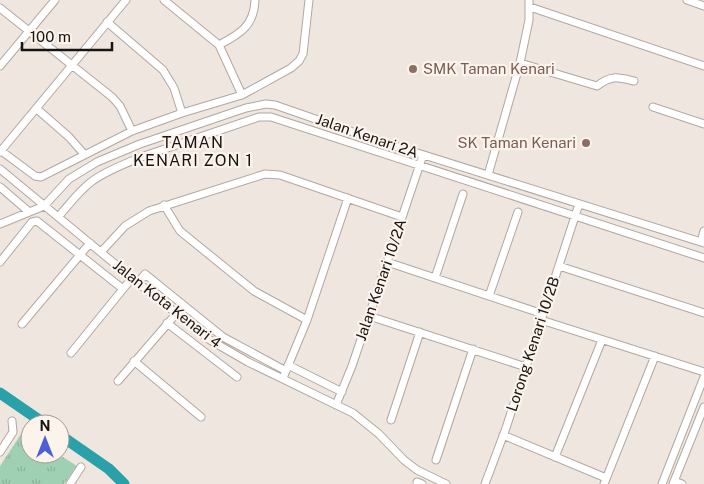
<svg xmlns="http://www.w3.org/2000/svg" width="704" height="484" font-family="'Public Sans',sans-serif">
  <defs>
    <pattern id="park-tufts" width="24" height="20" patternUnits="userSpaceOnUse" patternTransform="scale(1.25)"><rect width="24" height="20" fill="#a0d0b4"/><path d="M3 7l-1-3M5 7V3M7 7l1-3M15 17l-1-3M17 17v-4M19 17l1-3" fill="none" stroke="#89b29a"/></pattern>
  </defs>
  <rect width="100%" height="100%" fill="#efe7df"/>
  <path fill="url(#park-tufts)" d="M23,431l7,4v19h28l19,12 -13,18h-64v-18z"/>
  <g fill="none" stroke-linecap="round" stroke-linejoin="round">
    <path stroke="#2aa0a9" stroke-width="11" d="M0,393l45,31
      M60,435l49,34 15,15"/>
    <defs>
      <path id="street" d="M164,0l55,45 23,50
        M687,0l17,6
        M530,7l174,59
        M0,8l112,89 8,9 12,25
        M107,22l56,48 11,18 8,25
        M219,45c21,-11 35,-19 36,-45
        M520,63l77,23c14,-11 20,-9 37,-5
        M0,66l55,-66
        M653,107l51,17
        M37,109l32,28 15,17
        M0,150l31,23 4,3 6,1 91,-46 50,-18 60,-18 49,-27 8,-7 4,-7 6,-54
        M0,152l126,-152
        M0,169l138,114 72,57 38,22 105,51 26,21 25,26 13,10 29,14
        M488,175l32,-112 9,-43v-20
        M0,187l28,24
        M164,205l16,26 74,60 53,29
        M58,217c11,-12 20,-25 33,-35 14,-11 34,-18 50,-25l118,-40h12l433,141
        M0,224l44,-18 25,-27 28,-17 43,-18 106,-36 20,-4 9,1 98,34 331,104
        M701,242l3,-11
        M101,252l24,-26 24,-15 116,-37 15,1 122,42
        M0,262l32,-40 5,-1 86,68
        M387,262l156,52
        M559,266l145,47
        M435,278l28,-84
        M138,283l7,-9 78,63 63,34
        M489,296l29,-84
        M369,316l157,51
        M541,320l163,52
        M167,323l70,54
        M22,324l68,-81
        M71,353l61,-75
        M134,361l67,56
        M288,365l54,27
        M283,378l24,-58 41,-122
        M118,381l58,-67
        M336,405l16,-39 71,-211
        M391,420l29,-88
        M503,435l103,43
        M0,452l13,-20 -1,-11
        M555,457l47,-117
        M436,460l37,-111
        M674,481l8,3
        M417,482l5,2
        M70,484l11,-17
        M485,484l21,-56 73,-224
        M604,484l51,-128
        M662,484l42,-107
        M673,484l31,-77"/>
    </defs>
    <use href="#street" stroke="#b0a8a0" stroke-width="9"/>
    <use href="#street" stroke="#fff" stroke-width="7"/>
  </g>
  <g fill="#8d6e63" stroke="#fcf4ec" stroke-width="2">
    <circle cx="413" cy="69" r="5"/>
    <circle cx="586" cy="143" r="5"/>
  </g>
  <g text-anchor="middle" stroke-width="4.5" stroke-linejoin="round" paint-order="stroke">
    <g font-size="15" fill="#785e54" stroke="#fcf4ec" text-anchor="start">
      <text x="423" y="74">SMK Taman Kenari</text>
      <text x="576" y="148" text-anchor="end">SK Taman Kenari</text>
    </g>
    <g font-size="15" fill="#171411" stroke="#fcf4ec">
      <text transform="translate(367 136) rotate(19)" y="5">Jalan Kenari 2A</text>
      <text transform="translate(381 280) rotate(-71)" y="5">Jalan Kenari 10/2A</text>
      <text transform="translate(167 304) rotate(38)" y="5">Jalan Kota Kenari 4</text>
      <text transform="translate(533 344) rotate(-72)" y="5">Lorong Kenari 10/2B</text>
    </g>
    <g font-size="16" letter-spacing="1" fill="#171411" stroke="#fcf4ec">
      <text x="193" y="148">TAMAN<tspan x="193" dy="18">KENARI ZON 1</tspan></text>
    </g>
  </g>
  <g transform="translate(45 439)"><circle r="24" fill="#fcf4ec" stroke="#a09a94"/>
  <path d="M0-4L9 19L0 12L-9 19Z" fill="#4d5fd4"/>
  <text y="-8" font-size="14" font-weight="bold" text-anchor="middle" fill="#171411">N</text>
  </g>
  <path d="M22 42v8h90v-8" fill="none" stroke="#171411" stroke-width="2.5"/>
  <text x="30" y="42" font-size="15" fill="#171411" stroke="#fcf4ec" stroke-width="4" paint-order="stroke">100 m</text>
</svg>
